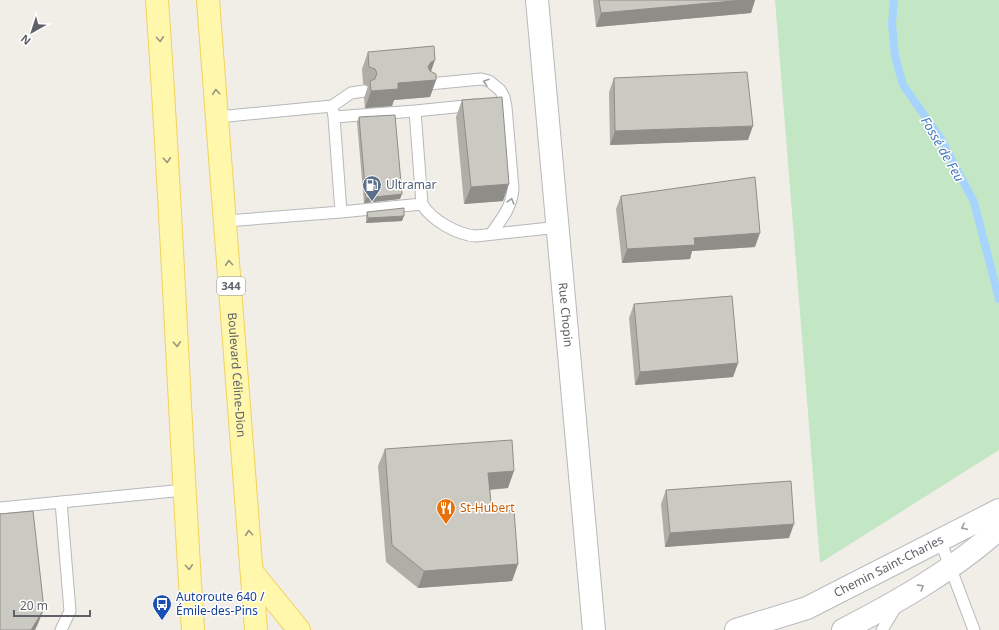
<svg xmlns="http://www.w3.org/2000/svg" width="999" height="630" font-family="'Noto Sans',sans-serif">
  <rect width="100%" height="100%" fill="#f0eee6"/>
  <path fill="#c3e7c5" d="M775,0h224v450l-179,113z"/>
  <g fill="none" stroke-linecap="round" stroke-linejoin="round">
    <path stroke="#a7d3ff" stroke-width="8" d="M894,0l-2,23 3,33 8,29 38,54 33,63 25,97"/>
    <defs>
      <path id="lane" d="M429,84l52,-5 8,2 11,9 4,7 2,10 7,82c-2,20 -11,29 -22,45
        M332,106l19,-13 13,-2
        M415,111l60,-6
        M218,117l114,-11 2,11 7,95 -115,9
        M334,117l81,-6 7,93c9,16 36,31 54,32l83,-9
        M341,212l81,-8
        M0,508l184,-18
        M940,540l34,90
        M61,630l9,-19 -9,-109
        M882,630l15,-25"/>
      <g id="street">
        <path id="s1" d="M537,0l57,630"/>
      </g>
      <g id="secondary">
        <path id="s2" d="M736,630l71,-22 192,-98"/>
        <path d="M843,630c56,-29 109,-59 156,-101"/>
      </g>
      <g id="primary">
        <path d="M157,0c15,210 22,420 36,630"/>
        <path id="s3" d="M208,0l48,630"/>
        <path d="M252,572l47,58"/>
      </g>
    </defs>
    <use href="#lane" stroke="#b6b8bd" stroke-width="13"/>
    <use href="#street" stroke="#b6b8bd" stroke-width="24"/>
    <use href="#secondary" stroke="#b7bac0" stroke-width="24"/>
    <use href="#primary" stroke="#f2d25d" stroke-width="24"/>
    <use href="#lane" stroke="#fff" stroke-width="11"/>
    <use href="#street" stroke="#fff" stroke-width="22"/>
    <use href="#secondary" stroke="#fff" stroke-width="22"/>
    <use href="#primary" stroke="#fff7ac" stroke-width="22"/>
  </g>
  <path fill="#afaea7" d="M593,0h162l-4,13 -155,14z
    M368,52l62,20 6,8 -6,17 -36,3 -2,6 -27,2 -1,-10 4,-12 -5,-2 -1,-15z
    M614,78l134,62 -138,5 -1,-53z
    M462,100l41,101 -39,3 -8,-87z
    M359,117l41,82 -36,4 -7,-81z
    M621,196l134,51 -63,4 -2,8 -68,4 -6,-54z
    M367,212l35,9 -36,2v-6z
    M634,304l104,59 -5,14 -98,8 -6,-67z
    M385,449l123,39 -18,2 2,22 26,52 -6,17 -94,7 -32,-26 -8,-96z
    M666,490l123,48 -124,9 -4,-43z"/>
  <path fill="#8e8d88" d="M743,0h12l-4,13 -155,14 5,-14z
    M435,60l-6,17 7,3 -6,17 -36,3 -2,6 -27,2 6,-17 27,-8 30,-16 3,-5z
    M753,126l-5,14 -138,5 5,-14z
    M509,184l-6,17 -39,3 7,-17z
    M402,194l-2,5 -36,4 2,-5z
    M404,216l-2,5 -36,2 2,-5z
    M760,233l-5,14 -63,4 -2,8 -68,4 5,-14 67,-11z
    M738,363l-5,14 -98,8 5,-13z
    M514,471l-6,17 -26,2 6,-17z
    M794,524l-5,14 -124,9 5,-14z
    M518,564l-6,17 -94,7 6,-17z
    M44,609l-7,17 -2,4h-4z"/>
  <path fill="#cbcac2" stroke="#8e8d88" d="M599,0h144l-142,13z
    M434,46l1,14 -4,2 -3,5 2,4 6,3v6l-38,3v6l-27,2 -1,-10 5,-2 2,-6 -2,-4 -6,-2 -1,-15z
    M747,72l6,54 -138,5 -1,-53z
    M502,97l7,87 -38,3 -9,-87z
    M395,115l7,79 -36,4 -7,-81z
    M755,177l5,56 -66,5 1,7 -68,4 -6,-53z
    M404,208v8l-36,2 -1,-6z
    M732,296l6,67 -98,9 -6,-68z
    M512,440l2,31 -26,2 4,39 22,-2 4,54 -94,7 -32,-26 -7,-96z
    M791,481l3,43 -124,9 -4,-43z
    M33,511l11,98 -13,21h-31v-116z"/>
  <defs><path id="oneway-chevron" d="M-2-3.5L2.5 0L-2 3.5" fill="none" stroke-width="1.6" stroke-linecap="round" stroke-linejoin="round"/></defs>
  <g stroke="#96967f">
    <use href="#oneway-chevron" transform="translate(160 39) rotate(86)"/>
    <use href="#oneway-chevron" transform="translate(216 92) rotate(-95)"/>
    <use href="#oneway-chevron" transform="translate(167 160) rotate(87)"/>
    <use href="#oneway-chevron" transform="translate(229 263) rotate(-94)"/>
    <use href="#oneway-chevron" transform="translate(177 344) rotate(87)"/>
    <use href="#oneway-chevron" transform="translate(249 533) rotate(-94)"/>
    <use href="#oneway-chevron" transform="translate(189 567) rotate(86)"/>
  </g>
  <g stroke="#9ea0a4">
    <use href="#oneway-chevron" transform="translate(486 82) rotate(-163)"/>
    <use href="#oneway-chevron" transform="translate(511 201) rotate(-74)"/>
    <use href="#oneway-chevron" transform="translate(964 527) rotate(153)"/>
    <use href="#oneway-chevron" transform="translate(921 587) rotate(-32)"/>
  </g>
  <defs>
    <symbol id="fuel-pin" viewBox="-11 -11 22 30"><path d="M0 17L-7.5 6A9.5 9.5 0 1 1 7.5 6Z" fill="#5c6f8a" stroke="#fff"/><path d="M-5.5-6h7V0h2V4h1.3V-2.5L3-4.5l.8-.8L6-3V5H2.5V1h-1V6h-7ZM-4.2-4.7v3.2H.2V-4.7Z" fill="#fff"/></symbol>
    <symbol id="restaurant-pin" viewBox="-11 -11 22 30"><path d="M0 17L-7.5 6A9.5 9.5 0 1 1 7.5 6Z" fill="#e8710a" stroke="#fff"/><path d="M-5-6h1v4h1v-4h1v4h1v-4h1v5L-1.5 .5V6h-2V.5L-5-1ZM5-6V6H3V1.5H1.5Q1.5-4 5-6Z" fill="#fff"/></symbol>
    <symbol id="bus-pin" viewBox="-11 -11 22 30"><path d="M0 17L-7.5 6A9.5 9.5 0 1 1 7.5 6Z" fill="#1a4fb4" stroke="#fff"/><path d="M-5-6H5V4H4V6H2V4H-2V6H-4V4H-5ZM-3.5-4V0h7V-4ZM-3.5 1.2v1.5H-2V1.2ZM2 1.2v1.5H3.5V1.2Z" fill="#fff"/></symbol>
  </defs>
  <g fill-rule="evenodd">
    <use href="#fuel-pin" x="361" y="174" width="22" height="30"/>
    <use href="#restaurant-pin" x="435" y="497" width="22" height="30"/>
    <use href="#bus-pin" x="151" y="593" width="22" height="30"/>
  </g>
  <g text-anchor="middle" stroke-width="3" stroke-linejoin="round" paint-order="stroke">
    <rect fill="#fff" stroke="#8e9095" stroke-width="1" x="217" y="277" width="28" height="18" rx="3"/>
    <g font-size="11" font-weight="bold" fill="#5e6167">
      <text x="231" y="290">344</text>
    </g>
    <g font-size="12" fill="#4e5e75" stroke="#fff" text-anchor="start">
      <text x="386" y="189">Ultramar</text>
    </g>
    <g font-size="12" fill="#5e6167" stroke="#fff">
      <text dy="4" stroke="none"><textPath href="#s1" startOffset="316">Rue Chopin</textPath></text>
      <text dy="4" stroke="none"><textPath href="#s3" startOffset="376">Boulevard Céline-Dion</textPath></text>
      <text dy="4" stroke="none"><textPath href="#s2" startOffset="166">Chemin Saint-Charles</textPath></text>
    </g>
    <g font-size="12" fill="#c56008" stroke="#fff" text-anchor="start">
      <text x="460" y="512">St-Hubert</text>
    </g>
    <g font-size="12" fill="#164399" stroke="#fff" text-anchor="start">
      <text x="176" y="601">Autoroute 640 /<tspan x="176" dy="14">Émile-des-Pins</tspan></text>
    </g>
    <g font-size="13" font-style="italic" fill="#4578bc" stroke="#fff">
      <text transform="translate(943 149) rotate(60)" y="5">Fossé de Feu</text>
    </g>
  </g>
  <g transform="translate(32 32) rotate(219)" stroke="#ffffff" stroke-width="3" paint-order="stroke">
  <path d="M0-3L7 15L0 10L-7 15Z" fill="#5e6167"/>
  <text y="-6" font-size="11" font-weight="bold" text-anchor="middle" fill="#5e6167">N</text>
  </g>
  <path d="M14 610v6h76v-6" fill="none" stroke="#5e6167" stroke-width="2"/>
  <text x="20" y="610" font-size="12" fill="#5e6167" stroke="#ffffff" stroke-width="3" paint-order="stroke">20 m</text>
</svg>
